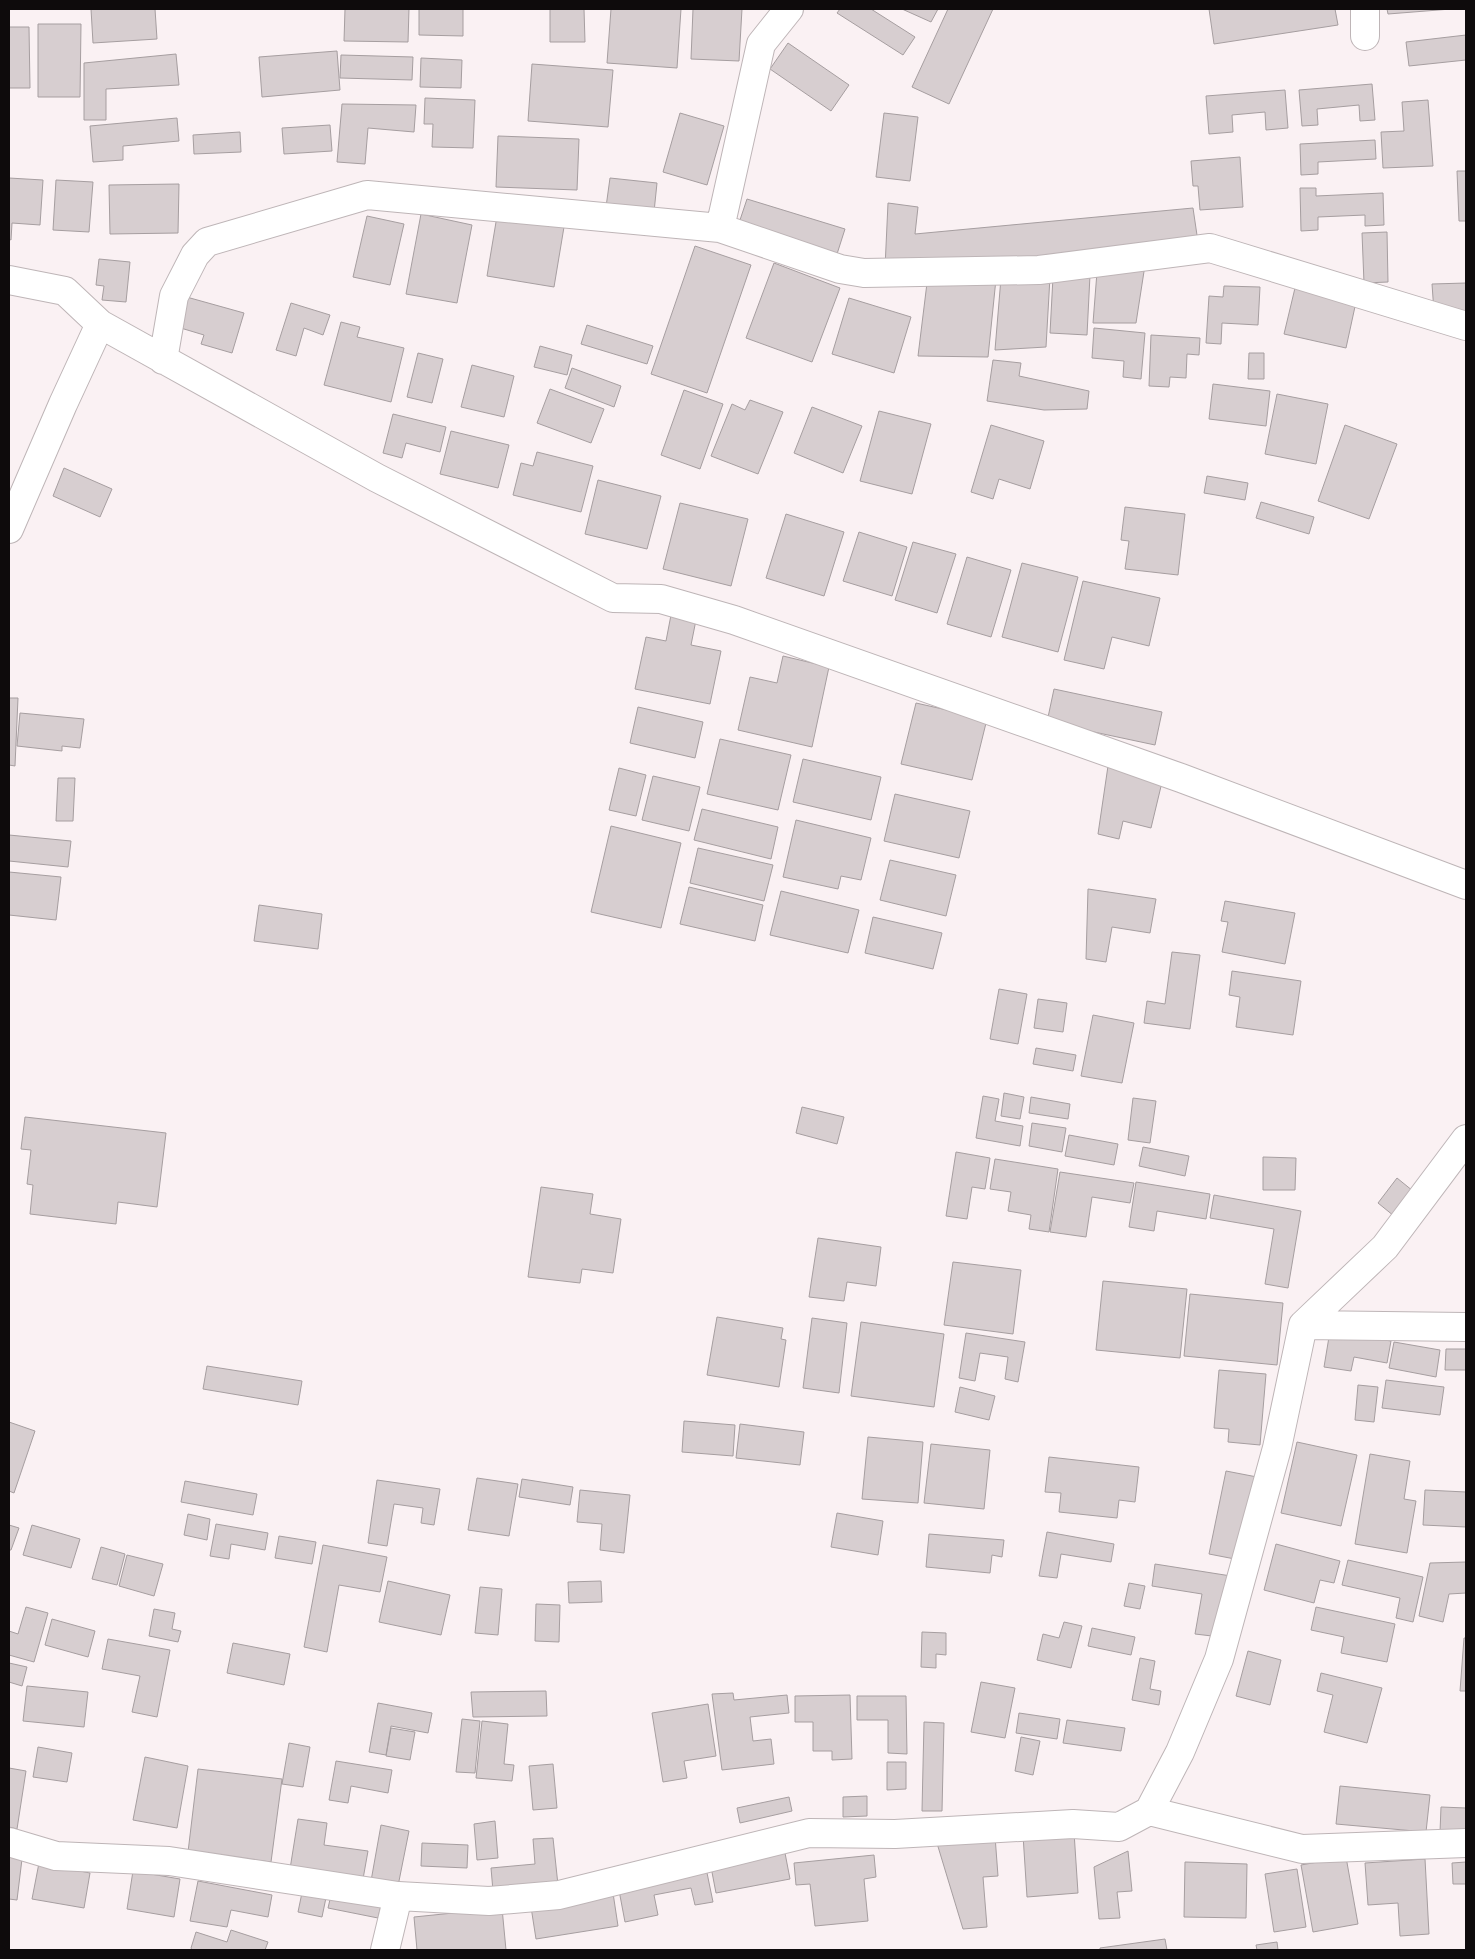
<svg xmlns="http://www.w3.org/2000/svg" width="1475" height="1959" font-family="'Noto Sans',sans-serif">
  <rect width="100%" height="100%" fill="#faf1f3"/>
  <path fill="#d7ced0" stroke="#a69ea0" d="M91,9h64l2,30 -64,4z
    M345,9h64l-1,33 -64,-1z
    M419,9h44v27l-44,-1z
    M550,9h34l1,33h-35z
    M611,9h70l-4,59 -70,-5z
    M693,9h49l-3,52 -48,-2z
    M840,9h31l44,28 -12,18 -66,-42z
    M902,9h36l-7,13z
    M948,9h45l-44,95 -37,-17z
    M1209,9h126l3,16 -124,19z
    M1387,9h64l-63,5z
    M38,24h43l-1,73h-42z
    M9,27h20l1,61h-21z
    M1466,35v25l-57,6 -3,-24z
    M788,43l61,42 -18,26 -61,-42z
    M337,51l3,39 -78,7 -3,-40z
    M176,54l3,31 -73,4v31h-22v-57z
    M341,55l72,2 -1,23 -72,-2z
    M421,58l41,2 -1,28 -41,-1z
    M532,64l81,6 -5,57 -80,-6z
    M1372,84l3,36 -15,1 -1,-16 -42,4 1,16 -16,1 -3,-36z
    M1285,90l3,38 -22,2 -1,-18 -33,3 1,17 -24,2 -3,-38z
    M425,98l50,2 -2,48 -41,-1 1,-23h-9z
    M1428,100l5,66 -50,2 -2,-36 23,-1 -2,-29z
    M342,104l74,1 -2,27 -46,-4 -3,36 -28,-2z
    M680,113l44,13 -17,59 -44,-13z
    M884,113l34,4 -8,64 -34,-4z
    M177,118l2,23 -56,5v14l-30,2 -3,-36z
    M330,125l2,26 -48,3 -2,-26z
    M240,132l1,20 -47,2 -1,-19z
    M498,136l81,3 -2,51 -81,-3z
    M1375,140l1,19 -58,3v12l-17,1 -1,-31z
    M1240,157l3,50 -43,3 -2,-24h-5l-2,-25z
    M1457,171h9v50h-7z
    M9,178l34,2 -3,45 -28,-2 -1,17 -2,-1z
    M610,178l47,5 -3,29 -48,-5z
    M56,180l37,2 -4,50 -36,-2z
    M179,184l-1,49 -68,1 -1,-49z
    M1300,188h16v8l67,-3 1,32 -19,1v-11l-47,2v13l-17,1z
    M747,199l98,30 -8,25 -98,-31z
    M888,203l30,4 -3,27 278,-26 5,34 -158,18 -155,8z
    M421,214l51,11 -15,78 -51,-9z
    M367,216l37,8 -14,61 -37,-8z
    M497,216l67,11 -10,60 -67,-11z
    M1387,232l1,50 -24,1 -2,-50z
    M695,246l56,19 -44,128 -56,-19z
    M99,259l31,3 -4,40 -24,-2 2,-14 -8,-1z
    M774,263l66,25 -28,74 -66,-24z
    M1145,265l-9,58h-43l4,-51z
    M1090,275l-3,60 -37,-2 3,-56z
    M1050,277l-4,70 -51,3 6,-72z
    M996,279l-8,78 -70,-1 9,-73z
    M1466,283v28l-32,1 -2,-28z
    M1224,286l36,1 -2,38 -36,-2 -1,21 -15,-1 3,-47 14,1z
    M1295,288l61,14 -10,46 -62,-14z
    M183,296l61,17 -12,40 -31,-9 3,-9 -30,-9z
    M849,298l62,19 -17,56 -62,-19z
    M291,303l39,12 -7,20 -19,-7 -8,28 -20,-6z
    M341,322l19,5 -3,10 47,11 -13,54 -67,-17z
    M587,325l66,21 -6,18 -66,-20z
    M1094,328l51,5 -4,46 -18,-2 1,-16 -32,-3z
    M1151,335l49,3 -1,17 -12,-1 -1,24 -16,-1 -1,10 -20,-1z
    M540,346l32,9 -5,20 -33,-8z
    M418,353l25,6 -11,44 -25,-6z
    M1249,353h15v26h-16z
    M993,360l28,3 -2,13 70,15 -2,18 -43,1 -57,-9z
    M472,365l42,11 -10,41 -43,-10z
    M572,368l49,18 -7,21 -49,-19z
    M1213,384l57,7 -4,35 -57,-7z
    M550,389l54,20 -13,34 -54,-20z
    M684,390l39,14 -23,65 -39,-14z
    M1277,394l51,10 -12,60 -51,-10z
    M750,400l33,12 -25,62 -47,-18 21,-52 13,6z
    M812,407l50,19 -19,47 -49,-20z
    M879,411l52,13 -19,70 -52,-13z
    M393,414l53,13 -6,25 -34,-9 -4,15 -19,-5z
    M991,425l53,16 -14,48 -31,-10 -6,20 -22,-7z
    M1345,425l52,19 -28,75 -51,-18z
    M451,431l58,14 -11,43 -58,-14z
    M537,452l56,14 -12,46 -68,-17 8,-32 12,3z
    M64,468l48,21 -12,28 -47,-21z
    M1207,476l41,7 -3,17 -41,-7z
    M598,480l63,16 -14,53 -62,-15z
    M1261,502l53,15 -5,17 -53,-16z
    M680,503l68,16 -17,67 -68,-17z
    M1125,507l60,7 -7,61 -53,-6 4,-28 -8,-1z
    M786,514l58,18 -20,64 -58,-18z
    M859,532l48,15 -15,49 -49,-15z
    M913,542l43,12 -19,59 -42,-13z
    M967,557l44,13 -20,67 -44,-13z
    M1022,563l56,14 -20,75 -56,-15z
    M1083,581l77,17 -11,48 -37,-9 -8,32 -40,-9z
    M671,615l25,5 -5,25 30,6 -11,53 -75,-15 11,-52 20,4z
    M783,656l46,11 -17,80 -74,-17 12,-53 27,6z
    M1054,689l108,23 -7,33 -108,-23z
    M9,698h9l-3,68 -6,-1z
    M916,703l71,16 -15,61 -71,-16z
    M638,707l65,15 -8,36 -65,-15z
    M20,713l64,6 -4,29 -18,-2v5l-45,-5z
    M720,739l71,16 -13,55 -71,-16z
    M803,759l78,18 -10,43 -78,-18z
    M1108,766l55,12 -12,50 -28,-7 -4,18 -21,-5z
    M619,768l27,7 -10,41 -27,-6z
    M653,776l47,11 -11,44 -47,-11z
    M58,778h17l-2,43h-17z
    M895,794l75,17 -11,47 -75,-17z
    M702,809l76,18 -7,32 -77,-19z
    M796,820l75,18 -10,42 -20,-4 -3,13 -55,-12z
    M611,826l70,17 -20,85 -70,-16z
    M9,835l62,6 -3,26 -59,-6z
    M698,848l75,17 -9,36 -74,-18z
    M890,860l66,15 -10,41 -66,-16z
    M9,872l52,5 -5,43 -47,-5z
    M689,887l74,18 -8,36 -75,-17z
    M1088,889l68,10 -6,34 -38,-6 -6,35 -20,-3z
    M781,891l78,19 -11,43 -78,-18z
    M1225,901l70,12 -10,51 -63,-12 6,-30 -7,-1z
    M259,905l63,9 -4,35 -64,-8z
    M873,917l69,16 -9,36 -68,-16z
    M1172,952l28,3 -10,74 -46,-6 3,-22 18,3z
    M1232,971l69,10 -8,54 -57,-8 4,-30 -11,-2z
    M999,989l28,5 -9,50 -28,-5z
    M1038,999l29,4 -4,29 -29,-4z
    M1093,1015l41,8 -12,60 -41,-7z
    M1036,1048l40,7 -3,16 -40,-7z
    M1004,1093l20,4 -4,22 -19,-3z
    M983,1096l16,3 -4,22 28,5 -3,20 -44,-8z
    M1031,1097l39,7 -2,15 -39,-6z
    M1133,1098l23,3 -6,42 -22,-3z
    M802,1107l42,10 -7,27 -41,-11z
    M25,1117l141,16 -9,74 -39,-5 -2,22 -86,-10 3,-29 -6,-1 4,-34 -10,-1z
    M1032,1123l34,5 -4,24 -33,-6z
    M1069,1135l49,9 -4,21 -49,-9z
    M1143,1147l46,9 -4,20 -46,-10z
    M956,1152l34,6 -5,31 -13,-2 -5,32 -21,-3z
    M1263,1157l33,1 -1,32h-32z
    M995,1159l63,10 -9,63 -20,-3 2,-14 -23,-4 3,-19 -21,-3z
    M1060,1172l74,11 -4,20 -38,-6 -6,40 -36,-5z
    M1397,1178l16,13 -19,25 -16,-13z
    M1136,1182l74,12 -4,25 -49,-8 -3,20 -25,-4z
    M541,1187l52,7 -3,20 31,5 -8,54 -31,-4 -2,14 -52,-6z
    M1214,1195l87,16 -13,77 -23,-4 9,-55 -64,-11z
    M818,1238l63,9 -5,39 -29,-4 -3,19 -35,-4z
    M953,1262l68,8 -8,64 -69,-9z
    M1103,1281l84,8 -7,69 -84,-8z
    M1190,1294l93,9 -6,62 -93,-9z
    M717,1317l66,11 -2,11 5,1 -7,47 -72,-12z
    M812,1318l35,5 -8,70 -36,-5z
    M861,1322l83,12 -10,73 -83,-11z
    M1330,1331l61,10 -4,22 -33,-6 -3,14 -27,-4z
    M966,1333l59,9 -7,40 -13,-3 3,-22 -28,-4 -5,28 -16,-3z
    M1394,1342l46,8 -4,27 -47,-9z
    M1446,1349h20v21h-21z
    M207,1366l95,15 -4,24 -95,-16z
    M1219,1370l47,4 -6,71 -32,-3 1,-13 -15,-1z
    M1386,1380l58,7 -4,28 -58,-7z
    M1358,1385l20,2 -4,35 -19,-2z
    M960,1387l35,9 -6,24 -34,-8z
    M684,1421l51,4 -2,31 -51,-4z
    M9,1422l26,9 -21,62 -5,-2z
    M740,1424l64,8 -4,33 -64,-7z
    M868,1437l55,5 -5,61 -56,-4z
    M1297,1442l60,13 -16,71 -60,-13z
    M931,1444l59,6 -6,59 -60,-6z
    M1370,1454l40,7 -6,38 12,2 -9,52 -52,-9z
    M1049,1457l90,10 -4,35 -16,-2 -2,18 -58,-6 2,-19 -16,-1z
    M1226,1471l31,6 -17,83 -31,-6z
    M477,1478l41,6 -9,52 -41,-6z
    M522,1479l51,8 -3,18 -51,-8z
    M377,1480l63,9 -6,36 -13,-2 2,-15 -29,-4 -7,42 -19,-3z
    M185,1481l72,13 -4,21 -72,-13z
    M580,1490l50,5 -6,58 -24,-3 2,-26 -25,-2z
    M1425,1490l41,2v35l-43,-2z
    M837,1513l46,8 -5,34 -47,-8z
    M188,1514l22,5 -3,21 -23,-5z
    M216,1524l52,9 -3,17 -34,-6 -2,15 -19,-3z
    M9,1525l10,3 -8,22h-2z
    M32,1525l48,14 -9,29 -48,-13z
    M1047,1532l67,12 -3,18 -50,-8 -4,24 -18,-2z
    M929,1534l75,6 -2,17 -10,-2 -2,18 -64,-6z
    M279,1536l37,6 -4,22 -37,-6z
    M1276,1544l64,17 -6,22 -14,-3 -6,23 -50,-13z
    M323,1545l64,12 -7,35 -41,-7 -12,67 -23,-5z
    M101,1547l24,7 -8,31 -25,-6z
    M127,1555l36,9 -9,32 -35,-10z
    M1348,1560l75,17 -10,45 -17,-4 4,-20 -58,-13z
    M1466,1562v31l-17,1 -6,28 -24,-6 11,-53z
    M1155,1564l76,12 -19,60 -17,-2 7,-40 -50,-8z
    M388,1581l62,14 -9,40 -62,-13z
    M601,1581l1,21 -33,1 -1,-21z
    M1129,1583l16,3 -5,23 -16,-3z
    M480,1587l22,2 -4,46 -23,-2z
    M536,1604l24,1 -1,37 -24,-1z
    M26,1607l22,6 -14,49 -25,-7v-24l9,3z
    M1316,1607l79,17 -8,38 -46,-9 3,-16 -33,-7z
    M154,1609l21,4 -3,16 9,2 -3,11 -29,-6z
    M52,1619l43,12 -7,26 -43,-12z
    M1064,1622l18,4 -11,42 -34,-8 6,-26 16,4z
    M1092,1628l43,9 -4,18 -43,-9z
    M922,1632l24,1v22l-10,-1v14l-15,-1z
    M1464,1638h2v53h-6z
    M108,1639l62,11 -13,67 -25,-5 8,-36 -38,-7z
    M233,1643l57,11 -6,31 -57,-12z
    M1248,1651l33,9 -11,45 -34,-9z
    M1140,1658l15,3 -5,28 11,2 -2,14 -27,-5z
    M9,1663l18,4 -5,19 -13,-4z
    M1321,1673l61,15 -15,55 -43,-11 9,-37 -16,-4z
    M981,1682l34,6 -10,50 -34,-6z
    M27,1686l61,6 -4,35 -61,-6z
    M546,1691l1,25 -74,1 -2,-25z
    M733,1693l1,7 53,-5 2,18 -39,4 3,24 18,-2 3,25 -52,6 -10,-76z
    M850,1695l2,64 -20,1v-9h-19v-29h-18v-26z
    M857,1696h49l1,58 -19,-1v-33h-31z
    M378,1703l54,10 -4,20 -37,-7 -5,29 -17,-3z
    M708,1704l8,52 -32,5 3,17 -24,4 -11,-69z
    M1019,1713l41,6 -3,20 -41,-6z
    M462,1719l18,2 -5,52 -19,-1z
    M1067,1720l58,8 -4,23 -58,-8z
    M482,1721l26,3 -4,40 10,1 -2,16 -36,-3z
    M924,1722l20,1 -2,88h-20z
    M391,1728l24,4 -5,28 -24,-4z
    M1021,1737l19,4 -7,34 -18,-4z
    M289,1743l21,4 -7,40 -21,-3z
    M38,1747l34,6 -5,29 -34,-5z
    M145,1757l43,9 -11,62 -44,-8z
    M336,1761l56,9 -4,23 -37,-7 -3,17 -19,-3z
    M887,1762h19v27l-19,1z
    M553,1764l4,44 -24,2 -4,-44z
    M9,1768l17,3 -9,58 -8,-2z
    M198,1769l84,10 -11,83 -83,-10z
    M1340,1786l90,9 -4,37 -90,-8z
    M867,1796v20l-24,1v-20z
    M789,1797l3,14 -52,12 -3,-15z
    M1441,1807l25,1v25l-26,-1z
    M298,1819l29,4 -3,22 44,6 -5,28 -73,-10z
    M495,1821l3,37 -21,2 -3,-36z
    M381,1825l28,6 -11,55 -27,-5z
    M1074,1832l4,61 -51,4 -4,-62z
    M995,1836l3,40 -15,1 4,50 -24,2 -27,-89z
    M553,1838l5,47 -65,6 -2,-23 44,-4 -2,-25z
    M422,1843l46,2 -1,23 -46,-2z
    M1128,1851l4,40 -15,1 3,26 -21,1 -5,-52z
    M785,1853l5,26 -74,14 -5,-26z
    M874,1855l2,22 -12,2 4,42 -53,5 -5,-42 -14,1 -2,-22z
    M9,1857l13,2 -5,41 -8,-1z
    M1346,1857l12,67 -45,8 -12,-67z
    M1425,1859l4,75 -29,2 -2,-33 -30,2 -3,-42z
    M1185,1862l62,2 -1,54 -62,-1z
    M1466,1862v22h-13l-1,-21z
    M39,1863l51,10 -6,35 -52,-9z
    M706,1868l7,34 -18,3 -4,-17 -37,7 4,20 -33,7 -7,-37z
    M1297,1869l9,58 -32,5 -9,-58z
    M133,1871l47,8 -6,38 -47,-8z
    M198,1881l74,14 -4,22 -37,-7 -4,17 -37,-6z
    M304,1883l24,5 -6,29 -24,-5z
    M332,1891l50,10 -4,17 -50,-10z
    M613,1893l5,33 -82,13 -5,-32z
    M502,1908l4,42h-89l-3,-33z
    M231,1930l37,12 -3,8h-73l-1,-2 5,-16 31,10z
    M1165,1939l2,11h-67v-2z
    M1277,1942l1,8h-21l-1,-5z"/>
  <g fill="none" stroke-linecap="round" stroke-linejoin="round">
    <defs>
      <path id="minor" d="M1365,9v27
        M720,228l41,-184 28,-35
        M9,280l56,11 35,33 -37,80 -54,125
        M100,324l277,154 236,120 48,1 73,21 447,158 285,107
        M163,360l11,-64 21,-41 12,-13 160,-47 353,33 120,41 24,4 175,-3 171,-22 256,78
        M1303,1325l163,2
        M1149,1811l153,38 164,-6
        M9,1842l47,14 113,5 229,35 91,5 70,-6 250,-62 86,1 178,-10 46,3 30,-16 31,-59 39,-93 58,-211 26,-123 82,-78 81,-108
        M385,1950l13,-54"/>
    </defs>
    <use href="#minor" stroke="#beb5b7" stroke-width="30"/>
    <use href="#minor" stroke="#fff" stroke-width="28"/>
  </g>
  <rect width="1475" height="1959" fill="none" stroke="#0e0b0c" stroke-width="20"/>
</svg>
